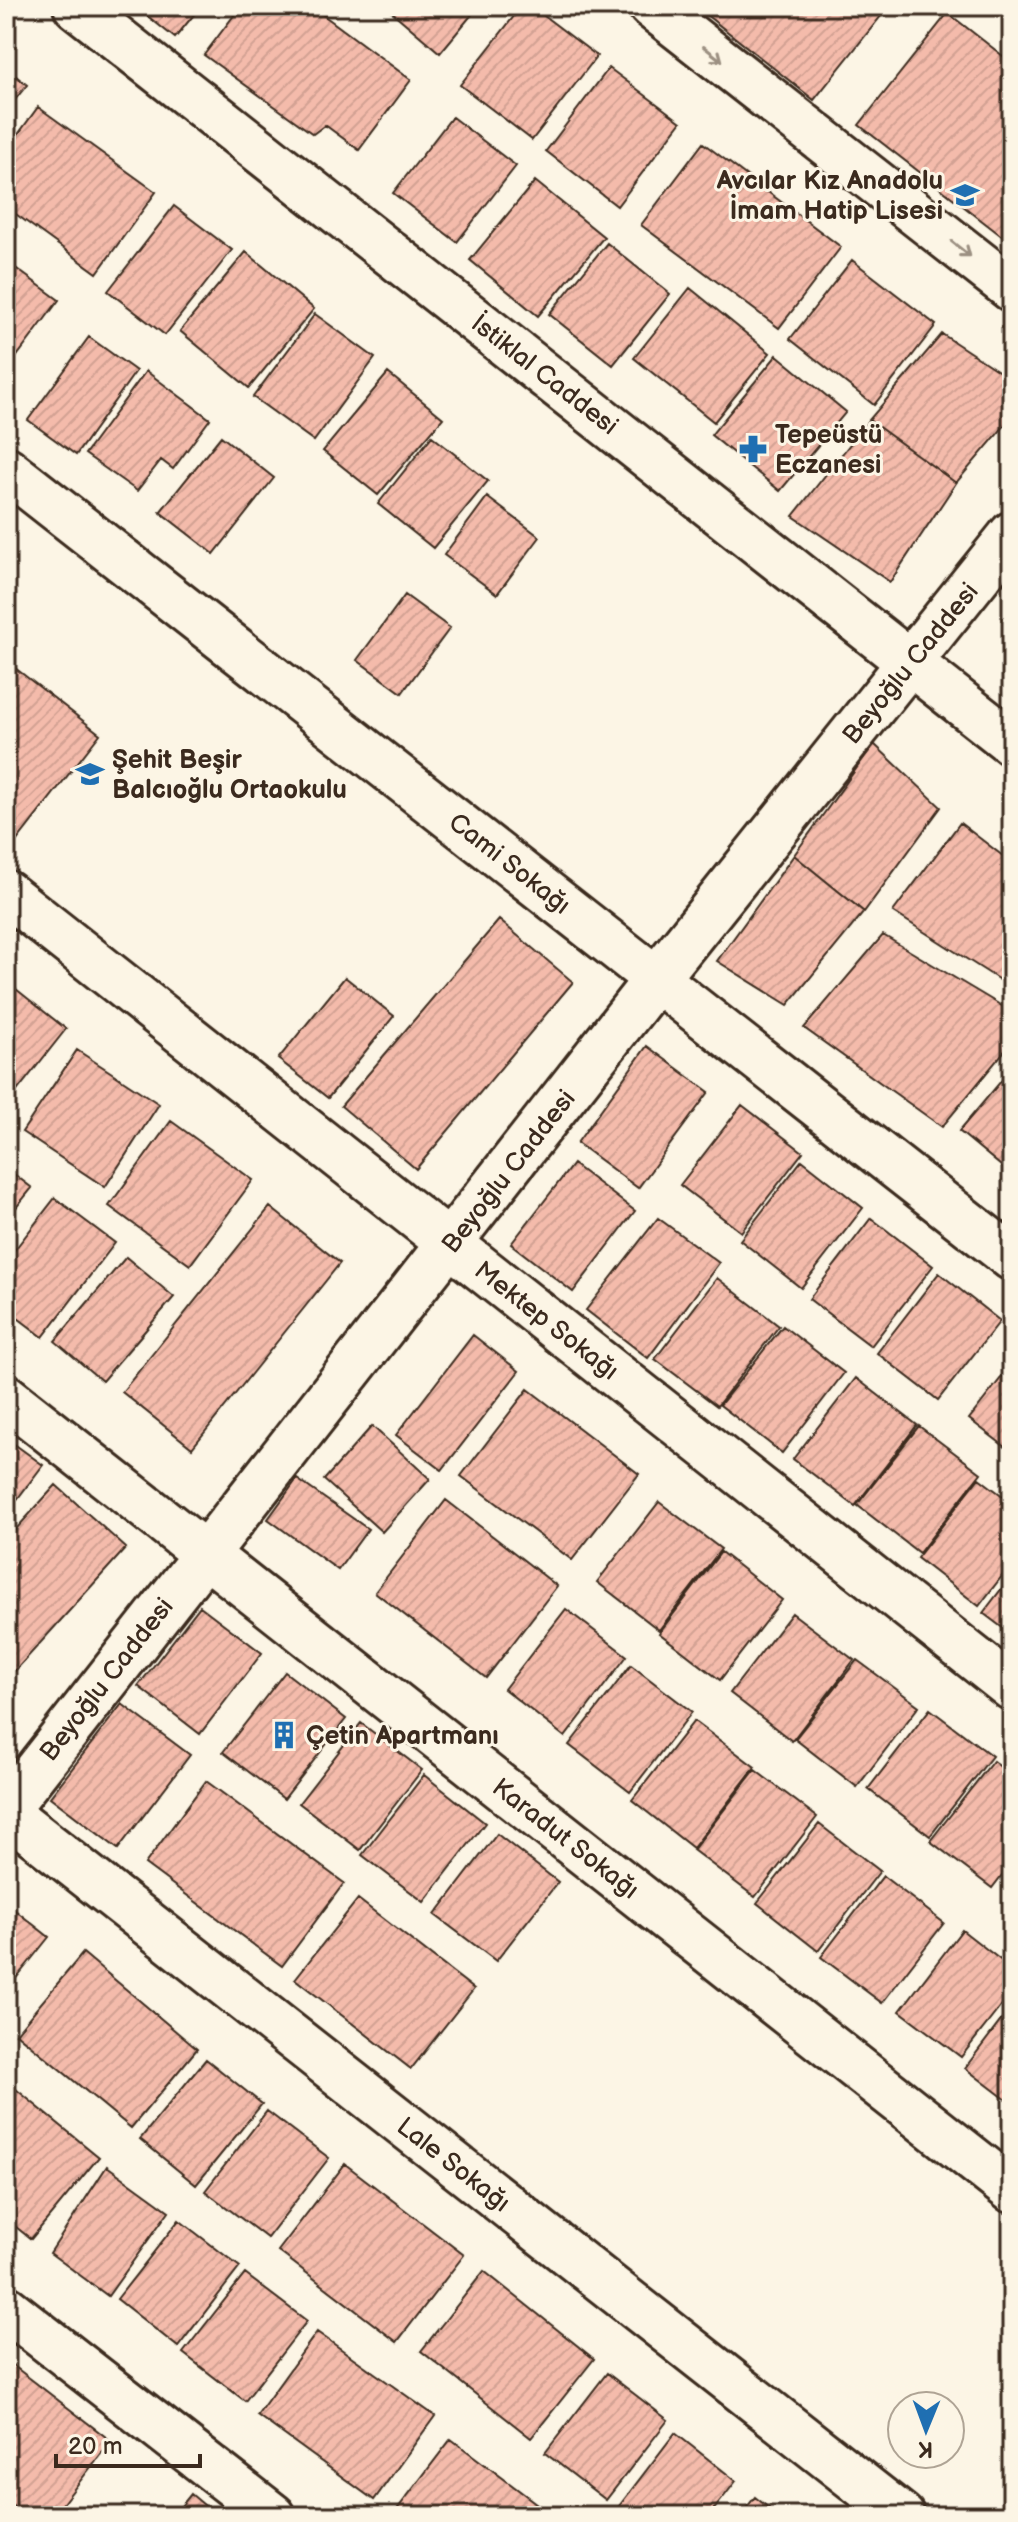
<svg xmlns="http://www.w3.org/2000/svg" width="1018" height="2522" font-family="'Balsamiq Sans',sans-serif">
  <defs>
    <pattern id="building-hatch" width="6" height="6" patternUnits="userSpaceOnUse" patternTransform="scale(2)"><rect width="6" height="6" fill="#f4bbab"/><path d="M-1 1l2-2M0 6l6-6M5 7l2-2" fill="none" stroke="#d2a193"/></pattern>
  </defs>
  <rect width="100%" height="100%" fill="#fcf5e5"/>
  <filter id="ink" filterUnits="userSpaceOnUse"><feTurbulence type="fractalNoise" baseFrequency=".0125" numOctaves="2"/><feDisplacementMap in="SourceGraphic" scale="16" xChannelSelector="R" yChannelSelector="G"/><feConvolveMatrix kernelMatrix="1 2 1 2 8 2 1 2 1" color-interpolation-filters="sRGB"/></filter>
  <g filter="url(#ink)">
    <path fill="url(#building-hatch)" stroke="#3b2a1e" stroke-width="2" d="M135,6h66l-26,32z
      M241,6h70l100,74 -52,70 -34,-25 -12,9 -109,-79z
      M385,6h94l-39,47z
      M522,6h9l66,50 -65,84 -72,-55z
      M695,6h194l-75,94z
      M948,13l64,50v181l-153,-119z
      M6,68l21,17 -21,26z
      M609,68l72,54 -64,84 -71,-55z
      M38,107l118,85 -59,81 -91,-66v-56z
      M452,117l64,49 -59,76 -64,-49z
      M703,143l138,104 -62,81 -138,-103z
      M535,181l69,56 -66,79 -68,-56z
      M174,206l58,44 -67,85 -57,-44z
      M607,243l63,51 -57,71 -64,-51z
      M246,252l68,57 -65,79 -69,-57z
      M852,260l84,65 -62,80 -84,-66z
      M6,261l53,39 -53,71z
      M690,288l80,65 -56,69 -80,-64z
      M315,314l60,44 -61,83 -61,-44z
      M942,334l70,46v37l-56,66 -87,-63z
      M89,337l47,34 -60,84 -48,-35z
      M777,355l69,57 -66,79 -69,-56z
      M146,371l64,48 -37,50 -12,-9 -24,31 -52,-37z
      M388,373l55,45 -65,77 -55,-44z
      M869,420l87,63 -66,99 -97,-66z
      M221,436l53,42 -60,76 -54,-42z
      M432,436l56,45 -55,67 -55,-44z
      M487,497l53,40 -43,57 -53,-39z
      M405,595l45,33 -48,65 -45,-33z
      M6,661l94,73 -88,113 -6,-5z
      M874,744l67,63 -77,105 -70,-57z
      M960,823l52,40v119l-3,4 -116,-74z
      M794,855l70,57 -76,93 -71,-44z
      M499,920l74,62 -157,187 -75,-63z
      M883,935l129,77v30l-70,85 -138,-99z
      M345,977l49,39 -66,82 -50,-39z
      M6,981l60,48 -60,76z
      M647,1046l62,46 -71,96 -61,-45z
      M77,1050l82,54 -54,83 -83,-55z
      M1012,1068v107l-53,-44z
      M742,1105l61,47 -62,80 -61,-47z
      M171,1121l82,59 -63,85 -81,-59z
      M802,1160l61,48 -62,80 -61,-48z
      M573,1164l62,47 -62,81 -62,-48z
      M6,1168l26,20 -26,32z
      M55,1198l60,45 -72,94 -37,-28v-48z
      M270,1207l70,56 -148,185 -70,-56z
      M658,1218l61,45 -71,95 -62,-48z
      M871,1218l62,48 -62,80 -62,-47z
      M126,1257l48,40 -72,84 -47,-40z
      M939,1273l61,48 -62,79 -61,-47z
      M717,1278l62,48 -62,80 -62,-47z
      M783,1326l61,47 -62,80 -62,-48z
      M473,1335l46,36 -77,99 -46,-35z
      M1012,1364v88l-43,-33z
      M856,1378l61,47 -62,81 -62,-47z
      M528,1389l111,85 -67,86 -111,-84z
      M372,1426l58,53 -48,53 -58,-52z
      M919,1426l62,47 -62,80 -62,-48z
      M6,1438l37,27 -37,49z
      M979,1478l33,25v60l-33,43 -62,-48z
      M297,1479l71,50 -30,41 -70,-51z
      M56,1485l70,63 -120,133v-141z
      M446,1500l111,86 -71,92 -111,-86z
      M659,1502l62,47 -62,81 -62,-48z
      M721,1552l61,48 -62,80 -61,-47z
      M1012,1575v60l-29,-22z
      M200,1606l62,47 -62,81 -62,-48z
      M566,1609l61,47 -62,81 -61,-48z
      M792,1613l62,47 -62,81 -62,-48z
      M857,1660l62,46 -62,81 -62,-48z
      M631,1665l61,47 -62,80 -61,-47z
      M285,1672l61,47 -62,80 -61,-47z
      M122,1704l68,51 -72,94 -68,-52z
      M930,1709l62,47 -62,80 -62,-47z
      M694,1721l61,46 -62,81 -61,-48z
      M361,1723l61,47 -62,80 -61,-47z
      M993,1761l19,15v86l-20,26 -62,-47z
      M755,1770l62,47 -62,80 -62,-47z
      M424,1775l61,48 -61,79 -62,-47z
      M206,1781l138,102 -62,83 -137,-102z
      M819,1824l61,47 -62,80 -61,-48z
      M497,1834l61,48 -62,79 -61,-46z
      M883,1876l61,47 -62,80 -61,-46z
      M358,1899l116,90 -63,80 -116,-90z
      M6,1903l43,34 -43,54z
      M962,1930l50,39v23l-51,65 -61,-46z
      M83,1953l114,96 -66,79 -115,-95z
      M1012,2006v98l-47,-36z
      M206,2059l56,45 -66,81 -56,-46z
      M6,2081l93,76 -68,82 -25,-20z
      M267,2111l62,47 -62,80 -62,-47z
      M345,2164l119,91 -67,87 -119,-91z
      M107,2166l62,45 -61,85 -58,-43z
      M179,2220l61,47 -62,80 -61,-48z
      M484,2271l110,88 -63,79 -110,-87z
      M245,2274l62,47 -62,80 -62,-48z
      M317,2332l118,84 -61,84 -117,-85z
      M6,2360l105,81 -58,75h-27l-20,-15z
      M607,2373l61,47 -62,80 -61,-47z
      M675,2433l61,48 -27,35h-93l-3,-2z
      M451,2439l102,77h-161z
      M191,2494l26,22h-44z
      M755,2497l24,19h-39z"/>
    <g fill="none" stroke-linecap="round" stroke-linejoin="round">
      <defs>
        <path id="minor" d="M651,6l361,283
          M6,469l1006,789
          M6,893l1006,795
          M6,1397l1006,793
          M6,1809l651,-831 355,-444
          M6,1812l896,704
          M6,2308l267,208"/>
        <path id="tertiary" d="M76,6l936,737"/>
      </defs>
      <use href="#minor" stroke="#3b2a1e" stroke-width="50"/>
      <use href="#tertiary" stroke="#3b2a1e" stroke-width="50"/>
      <use href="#minor" stroke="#fcf5e5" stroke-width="44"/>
      <use href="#tertiary" stroke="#fcf5e5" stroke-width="44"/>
    </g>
    <defs><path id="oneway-shaft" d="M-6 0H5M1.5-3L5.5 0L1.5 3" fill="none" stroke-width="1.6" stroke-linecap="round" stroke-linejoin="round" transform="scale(2)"/></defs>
    <g stroke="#9c9082">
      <use href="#oneway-shaft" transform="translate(713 54) rotate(38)"/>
      <use href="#oneway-shaft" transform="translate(961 249) rotate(38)"/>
    </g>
  </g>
  <defs>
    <symbol id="school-bare" viewBox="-9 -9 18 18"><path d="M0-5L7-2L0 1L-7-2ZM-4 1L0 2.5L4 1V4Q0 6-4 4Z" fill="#1f6fb2" stroke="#fcf5e5" stroke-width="2.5" paint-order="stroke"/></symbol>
    <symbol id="pharmacy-bare" viewBox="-9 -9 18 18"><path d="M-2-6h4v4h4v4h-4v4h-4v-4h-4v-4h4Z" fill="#1f6fb2" stroke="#fcf5e5" stroke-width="2.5" paint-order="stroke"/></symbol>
    <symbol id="building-bare" viewBox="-9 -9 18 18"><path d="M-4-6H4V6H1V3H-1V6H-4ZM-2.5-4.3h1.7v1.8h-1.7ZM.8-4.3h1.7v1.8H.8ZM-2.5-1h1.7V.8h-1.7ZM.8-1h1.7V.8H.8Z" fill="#1f6fb2" stroke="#fcf5e5" stroke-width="2.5" paint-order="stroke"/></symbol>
  </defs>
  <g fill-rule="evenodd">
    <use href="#school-bare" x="945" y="175" width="40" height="40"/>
    <use href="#pharmacy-bare" x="733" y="429" width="40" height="40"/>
    <use href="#school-bare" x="70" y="754" width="40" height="40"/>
    <use href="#building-bare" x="264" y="1715" width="40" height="40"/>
  </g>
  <g text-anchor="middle" stroke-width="6" stroke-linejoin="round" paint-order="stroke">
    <g font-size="26" font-weight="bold" fill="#3b2a1e" stroke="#fcf5e5" text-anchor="start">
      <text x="943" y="189" text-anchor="end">Avcılar Kız Anadolu<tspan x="943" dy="30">İmam Hatip Lisesi</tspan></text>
      <text x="775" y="443">Tepeüstü<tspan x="775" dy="30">Eczanesi</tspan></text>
      <text x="112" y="768">Şehit Beşir<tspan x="112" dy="30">Balcıoğlu Ortaokulu</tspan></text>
      <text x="306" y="1744">Çetin Apartmanı</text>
    </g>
    <g font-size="26" fill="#3b2a1e" stroke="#fcf5e5">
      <text transform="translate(545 374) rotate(38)" y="9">İstiklal Caddesi</text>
      <text transform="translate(910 663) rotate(-51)" y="9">Beyoğlu Caddesi</text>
      <text transform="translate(510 863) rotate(38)" y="9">Cami Sokağı</text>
      <text transform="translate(508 1171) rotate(-52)" y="9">Beyoğlu Caddesi</text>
      <text transform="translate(547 1320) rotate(38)" y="9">Mektep Sokağı</text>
      <text transform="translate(106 1679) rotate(-52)" y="9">Beyoğlu Caddesi</text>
      <text transform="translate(566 1838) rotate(38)" y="9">Karadut Sokağı</text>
      <text transform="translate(454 2164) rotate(38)" y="9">Lale Sokağı</text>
    </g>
  </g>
  <rect width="1018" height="2522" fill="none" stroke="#fcf5e5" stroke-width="32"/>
  <rect x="16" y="16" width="986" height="2490" fill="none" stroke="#3b2a1e" stroke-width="3" filter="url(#ink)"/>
  <g transform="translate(926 2430) rotate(181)"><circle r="38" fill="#fcf5e5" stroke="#afa495" stroke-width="2"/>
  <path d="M0-6L14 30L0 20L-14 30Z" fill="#1f6fb2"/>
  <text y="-12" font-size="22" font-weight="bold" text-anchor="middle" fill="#3b2a1e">K</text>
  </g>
  <path d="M56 2454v12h144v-12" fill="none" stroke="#3b2a1e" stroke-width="4"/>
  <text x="68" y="2454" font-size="24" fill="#3b2a1e" stroke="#fcf5e5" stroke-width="6" paint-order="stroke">20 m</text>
</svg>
